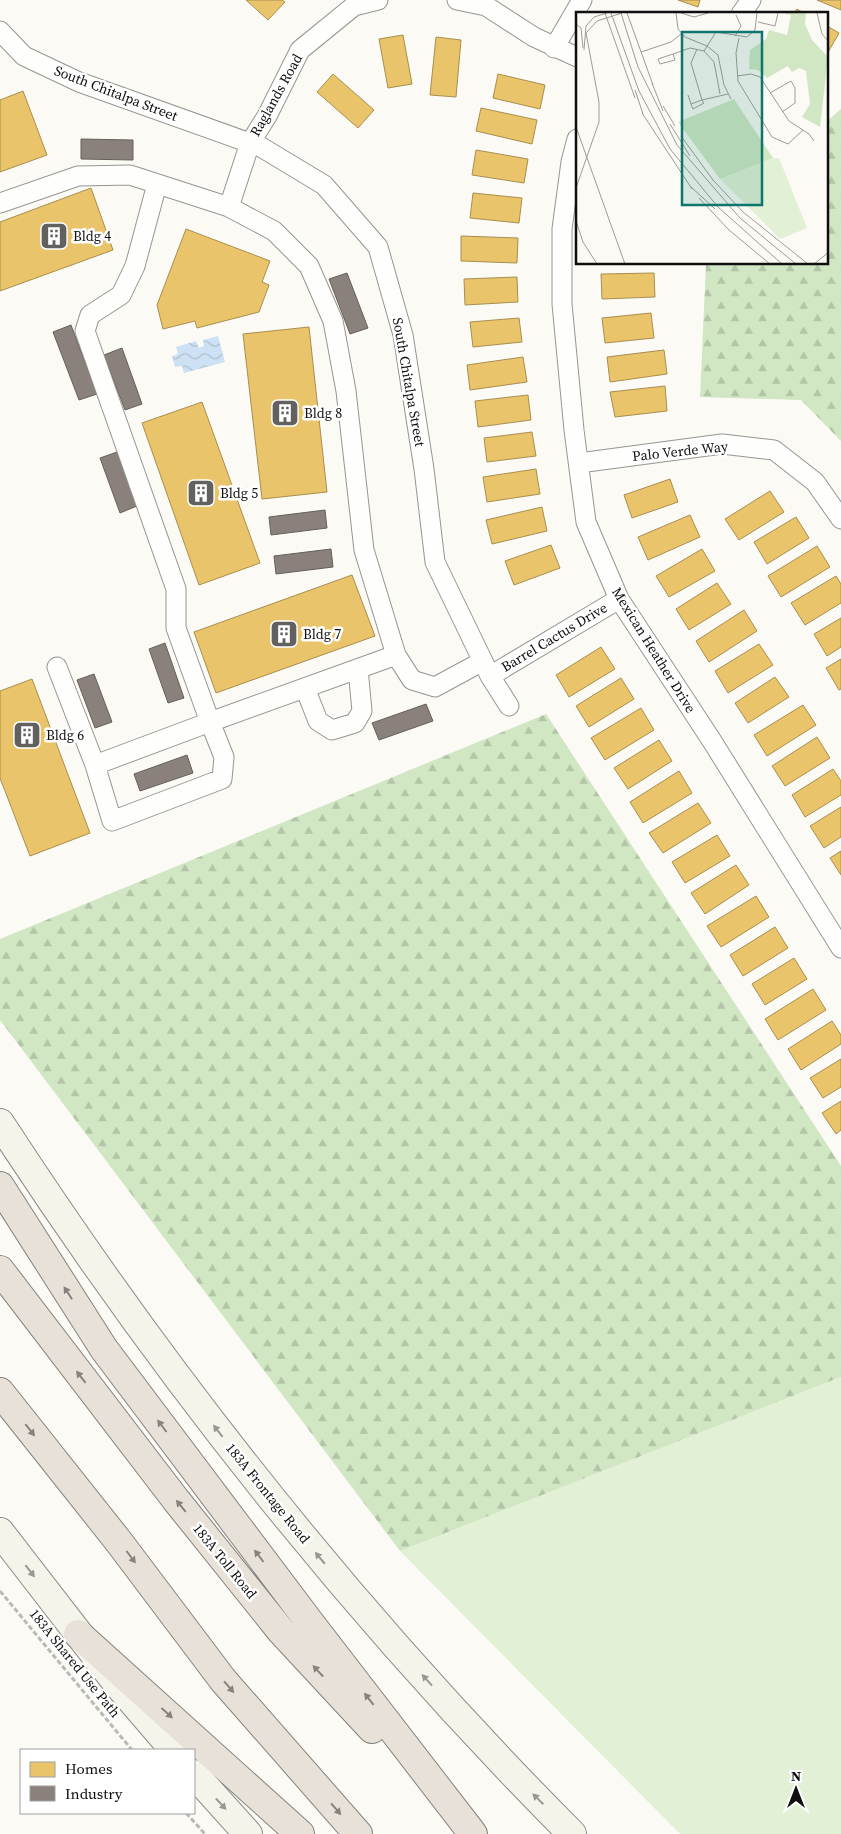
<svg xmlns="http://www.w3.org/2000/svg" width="841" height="1834" font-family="'Source Serif 4',serif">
  <defs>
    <pattern id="forest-firs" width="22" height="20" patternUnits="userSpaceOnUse" patternTransform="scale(1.25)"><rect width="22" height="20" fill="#d1e7c4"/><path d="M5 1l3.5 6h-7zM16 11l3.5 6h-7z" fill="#b2c5a7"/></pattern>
    <pattern id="water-waves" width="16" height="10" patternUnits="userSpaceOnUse" patternTransform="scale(1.25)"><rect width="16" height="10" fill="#cce1f3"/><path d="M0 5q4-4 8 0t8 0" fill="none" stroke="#aec0cf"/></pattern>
  </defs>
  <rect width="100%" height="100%" fill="#fbfaf4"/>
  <path fill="#e2f0d5" d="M841,1377v457h-161l-280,-283z"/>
  <path fill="url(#forest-firs)" d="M841,109v332l-40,-41 -101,-3 6,-133h121v-143z
    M546,714l295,452v211l-441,174 -400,-531v-81z"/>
  <path fill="url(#water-waves)" d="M218,336l7,26 -41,11 -2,-7 -7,1 -3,-11 6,-2 -2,-7 20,-6 3,7 5,-2 -1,-6z"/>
  <path fill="#e9c46a" stroke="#a88e4f" d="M246,0h36l3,2 -17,18z
    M678,0h22l-2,7z
    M817,0h24v10z
    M797,9l8,5h-11z
    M827,26l12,7 -12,21z
    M403,35l9,49 -24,4 -9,-49z
    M436,37l25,3 -5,57 -26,-2z
    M333,74l41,36 -16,18 -41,-36z
    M498,74l47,11 -5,24 -47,-11z
    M23,91l24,64 -47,17v-72z
    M481,108l56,12 -5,24 -56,-13z
    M476,150l52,9 -4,24 -52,-8z
    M91,188l22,62 -113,41v-69z
    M473,193l49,5 -3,25 -49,-5z
    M186,229l84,32 -8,21 7,3 -10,27 -62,16 -2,-7 -32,8 -6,-24z
    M461,236l57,2 -1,25 -56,-2z
    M654,273l1,24 -53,2 -1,-25z
    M517,277l1,25 -53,3 -1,-26z
    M651,313l3,25 -49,5 -3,-25z
    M519,318l3,24 -49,5 -3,-25z
    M309,327l18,165 -65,7 -19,-165z
    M664,350l3,24 -57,8 -3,-25z
    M523,357l4,25 -57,8 -3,-25z
    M665,386l2,25 -52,6 -5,-25z
    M528,395l3,25 -53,7 -3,-26z
    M202,402l58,161 -61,22 -57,-162z
    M532,432l4,24 -49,6 -3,-24z
    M536,469l4,25 -53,8 -4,-25z
    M670,479l8,23 -46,16 -8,-23z
    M770,491l14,21 -45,28 -14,-21z
    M542,507l5,24 -55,13 -6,-24z
    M690,515l10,22 -52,23 -10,-23z
    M796,517l13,21 -42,26 -13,-22z
    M551,545l9,23 -46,17 -9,-24z
    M817,546l13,21 -49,30 -13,-21z
    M702,549l13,22 -46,26 -13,-21z
    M352,575l23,61 -159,57 -22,-61z
    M836,576l5,8v19l-36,22 -14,-22z
    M717,583l14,21 -42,26 -13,-21z
    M744,610l13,21 -48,31 -13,-21z
    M841,618v29l-14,9 -13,-22z
    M759,644l14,21 -45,28 -13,-22z
    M601,647l14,22 -46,28 -13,-22z
    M841,659v30l-2,1 -13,-22z
    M775,677l14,20 -41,26 -13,-20z
    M621,678l13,21 -45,28 -13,-21z
    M32,679l58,154 -60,23 -30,-78v-87z
    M803,705l13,20 -49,31 -13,-21z
    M641,708l13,22 -49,30 -14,-22z
    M817,737l13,21 -45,28 -13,-20z
    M659,740l13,21 -44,28 -14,-21z
    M833,769l8,12v14l-36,22 -13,-22z
    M679,771l13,22 -49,30 -13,-21z
    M698,803l13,20 -48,30 -14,-20z
    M841,807v30l-17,11 -14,-22z
    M717,835l13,21 -45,27 -13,-21z
    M841,851v24l-11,-17z
    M736,865l13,20 -44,29 -14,-21z
    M756,896l13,21 -48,30 -14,-21z
    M775,927l13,21 -45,28 -13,-21z
    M794,958l13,21 -42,26 -13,-21z
    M813,989l13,21 -48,30 -13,-21z
    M832,1021l9,14v9l-40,26 -13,-21z
    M841,1059v28l-18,11 -13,-20z
    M841,1101v29l-5,4 -14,-21z"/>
  <path fill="#8a817c" stroke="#655f5b" d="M81,139l52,1v20l-52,-1z
    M347,273l21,55 -18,6 -21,-55z
    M71,325l26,69 -18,6 -26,-68z
    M122,348l20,56 -17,6 -21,-55z
    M117,452l20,54 -17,7 -20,-55z
    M325,510l2,18 -56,7 -2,-18z
    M331,549l2,18 -57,7 -2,-18z
    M165,643l19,55 -16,5 -19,-54z
    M94,674l18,48 -17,6 -18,-48z
    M426,704l7,17 -54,19 -7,-17z
    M187,755l6,18 -53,18 -6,-17z"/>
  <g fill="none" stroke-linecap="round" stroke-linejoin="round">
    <defs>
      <path id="street" d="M457,0l29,6 48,31 43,20
        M741,14l10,-14
        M0,31l24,25 55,26 182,65 63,38 54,62 25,88 21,134 11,93 55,114 19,30
        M554,48l28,-48
        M577,139l-6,23 -9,67v75l12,126 12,92 33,77 93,142 129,207
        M157,184l-22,82 -14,29 -31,20 -5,16 91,258v39l34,94 186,-67 16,25 23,7 48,-26
        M0,203l78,-27 52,-1 99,32 21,-64 17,-27 33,-66 54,-44 24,-6
        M229,207l45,24 35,35 24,55 13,70 18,159 32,105
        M579,463l143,-19 52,6 41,32 26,37
        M57,667l38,98 115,-43 14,35 -2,22 -110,42 -17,-56
        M490,676l129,-77
        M305,688l13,33 14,9 23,-7 7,-12 -4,-42"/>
      <path id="secondary" d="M0,1123c166,255 357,495 572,711
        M0,1532l119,154 55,64
        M194,1774l54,60"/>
      <path id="highway" d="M0,1186l104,163 207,275 162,210
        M0,1270l176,230 105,131 91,98
        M0,1392l119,150 104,138 135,154
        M78,1634l222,200"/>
    </defs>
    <use href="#street" stroke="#959592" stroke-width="21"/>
    <use href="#secondary" stroke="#8c8b89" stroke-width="30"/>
    <use href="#highway" stroke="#83827f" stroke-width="30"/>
    <path stroke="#b9b9b8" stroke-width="3" stroke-dasharray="5 2.5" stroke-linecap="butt" d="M0,1591l132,159
      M186,1813l19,21"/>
    <use href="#street" stroke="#fefefd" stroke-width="19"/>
    <use href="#secondary" stroke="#f4f4eb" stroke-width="28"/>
    <use href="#highway" stroke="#e8e1d7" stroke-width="28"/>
  </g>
  <defs><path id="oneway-solid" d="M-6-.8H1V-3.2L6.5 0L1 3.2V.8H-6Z" transform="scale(1.25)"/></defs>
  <g fill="#86827d">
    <use href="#oneway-solid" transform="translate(68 1293) rotate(-123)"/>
    <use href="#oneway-solid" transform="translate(81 1377) rotate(-128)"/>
    <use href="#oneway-solid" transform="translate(162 1426) rotate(-127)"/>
    <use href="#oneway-solid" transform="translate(30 1430) rotate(52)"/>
    <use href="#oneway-solid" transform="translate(181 1506) rotate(-129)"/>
    <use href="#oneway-solid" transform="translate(259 1556) rotate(-127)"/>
    <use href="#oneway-solid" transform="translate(131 1557) rotate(53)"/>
    <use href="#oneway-solid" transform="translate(318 1671) rotate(-133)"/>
    <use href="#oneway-solid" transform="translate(229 1687) rotate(49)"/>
    <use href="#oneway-solid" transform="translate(369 1699) rotate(-128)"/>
    <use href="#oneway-solid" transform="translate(167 1713) rotate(42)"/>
    <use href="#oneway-solid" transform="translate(336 1809) rotate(49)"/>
  </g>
  <g fill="#989893">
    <use href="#oneway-solid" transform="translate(218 1431) rotate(-128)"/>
    <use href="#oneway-solid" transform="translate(320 1558) rotate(-130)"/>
    <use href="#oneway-solid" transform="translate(30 1571) rotate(52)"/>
    <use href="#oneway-solid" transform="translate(427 1680) rotate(-132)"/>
    <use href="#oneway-solid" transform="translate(538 1799) rotate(-135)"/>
    <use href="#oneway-solid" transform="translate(221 1804) rotate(47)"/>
  </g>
  <defs>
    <symbol id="building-square" viewBox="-11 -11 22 22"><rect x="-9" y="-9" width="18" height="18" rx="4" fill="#62615f" stroke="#fff"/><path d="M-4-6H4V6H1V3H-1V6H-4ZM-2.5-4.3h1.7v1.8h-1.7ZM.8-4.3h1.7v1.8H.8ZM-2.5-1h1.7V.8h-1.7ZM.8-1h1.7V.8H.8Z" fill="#fff"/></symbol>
  </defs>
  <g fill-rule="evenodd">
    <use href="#building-square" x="38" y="220" width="32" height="32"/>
    <use href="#building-square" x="269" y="397" width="32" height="32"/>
    <use href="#building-square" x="185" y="477" width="32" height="32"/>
    <use href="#building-square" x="268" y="618" width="32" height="32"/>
    <use href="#building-square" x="11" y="719" width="32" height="32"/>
  </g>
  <g text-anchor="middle" stroke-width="5" stroke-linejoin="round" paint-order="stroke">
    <g font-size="14" fill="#0f0f0f" stroke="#fff">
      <text transform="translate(116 93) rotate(21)" y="5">South Chitalpa Street</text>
      <text transform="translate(276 95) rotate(-61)" y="5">Raglands Road</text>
      <text transform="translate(409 382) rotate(80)" y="5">South Chitalpa Street</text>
      <text transform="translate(680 451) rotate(-6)" y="5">Palo Verde Way</text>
      <text transform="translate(554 637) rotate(-31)" y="5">Barrel Cactus Drive</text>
      <text transform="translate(654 650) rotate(58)" y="5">Mexican Heather Drive</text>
      <text transform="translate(268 1493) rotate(51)" y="5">183A Frontage Road</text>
      <text transform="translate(225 1561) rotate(51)" y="5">183A Toll Road</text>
      <text transform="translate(75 1663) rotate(51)" y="5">183A Shared Use Path</text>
    </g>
    <g font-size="14" fill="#0f0f0f" stroke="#fff" text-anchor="start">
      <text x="73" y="241">Bldg 4</text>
      <text x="304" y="418">Bldg 8</text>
      <text x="220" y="498">Bldg 5</text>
      <text x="303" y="639">Bldg 7</text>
      <text x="46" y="740">Bldg 6</text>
    </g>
  </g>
  <g transform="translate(576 12)">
    <rect width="252" height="252" fill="#fbfaf4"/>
    <path d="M197,146h6l28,70 -27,11 -60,-60z" fill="#e2f0d5"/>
    <path d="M206,1h24l-1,11 7,16 16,17 -8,70 -18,-10 8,-13 -4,-33 -7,-3 -7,4 -4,-6 -21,12 -9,-8 -9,-1 1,-19 16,-11 3,-9 18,5 4,-20zM158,87l39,59 -53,21 -42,-57z" fill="#d1e7c4"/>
    <path fill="none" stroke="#9d9c98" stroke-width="1" d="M29,1l30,85M35,1l28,78 31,58 48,58 64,57M45,1l17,54 39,78 63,73 56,46M51,1l26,72M100,1l2,16 7,8 22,9 11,9 6,30 7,14M105,1l13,4 14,-4M241,1l5,21 7,8M182,10l17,4 3,-13M0,12l5,4 2,20M159,24l6,-10 -5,-11M163,26l-3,15 2,28 34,56 16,7 15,-14M121,37l-6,14 11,37 26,-6M8,38l2,-24 8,-9 13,-4M128,39l10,11 6,32M65,40l30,-10 10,-8M97,42l2,6 -15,4 -2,-5 15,-5 17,-6 14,3 12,-19 31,5 8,-7 2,-17M161,64l14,-2 9,3 29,44 20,13 5,7M76,71l11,28M59,78l8,24M194,81l21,-12 4,7v15l-13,9M112,83l3,9 11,-4 2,3 -11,6 -2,-5M87,94l12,20M66,101l50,76M94,112l20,32M0,115l49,137M105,124l32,44 30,32 65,52M114,174l25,23M0,176l23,-66v-20l-13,-69 11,-12 25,-8M123,186l30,32 41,34M0,209l7,21 14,22M238,252l15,-12"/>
    <path fill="#0f766e" fill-opacity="0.15" stroke="#0f766e" stroke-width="2.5" d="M106,20h80v173h-80z"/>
    <rect width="252" height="252" fill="none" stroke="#0f0f0f" stroke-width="2.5"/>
  </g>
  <rect x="20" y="1749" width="175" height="65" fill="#ffffff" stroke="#9f9f9f"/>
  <rect x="30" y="1762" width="25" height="15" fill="#e9c46a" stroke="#9f9f9f"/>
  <text x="65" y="1774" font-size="15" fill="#0f0f0f">Homes</text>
  <rect x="30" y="1786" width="25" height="15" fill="#8a817c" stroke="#9f9f9f"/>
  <text x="65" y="1799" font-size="15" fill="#0f0f0f">Industry</text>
  <g transform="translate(796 1789)" stroke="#ffffff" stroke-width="4" paint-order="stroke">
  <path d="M0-4L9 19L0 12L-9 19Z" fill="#0f0f0f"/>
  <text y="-8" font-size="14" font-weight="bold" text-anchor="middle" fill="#0f0f0f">N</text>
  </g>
</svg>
